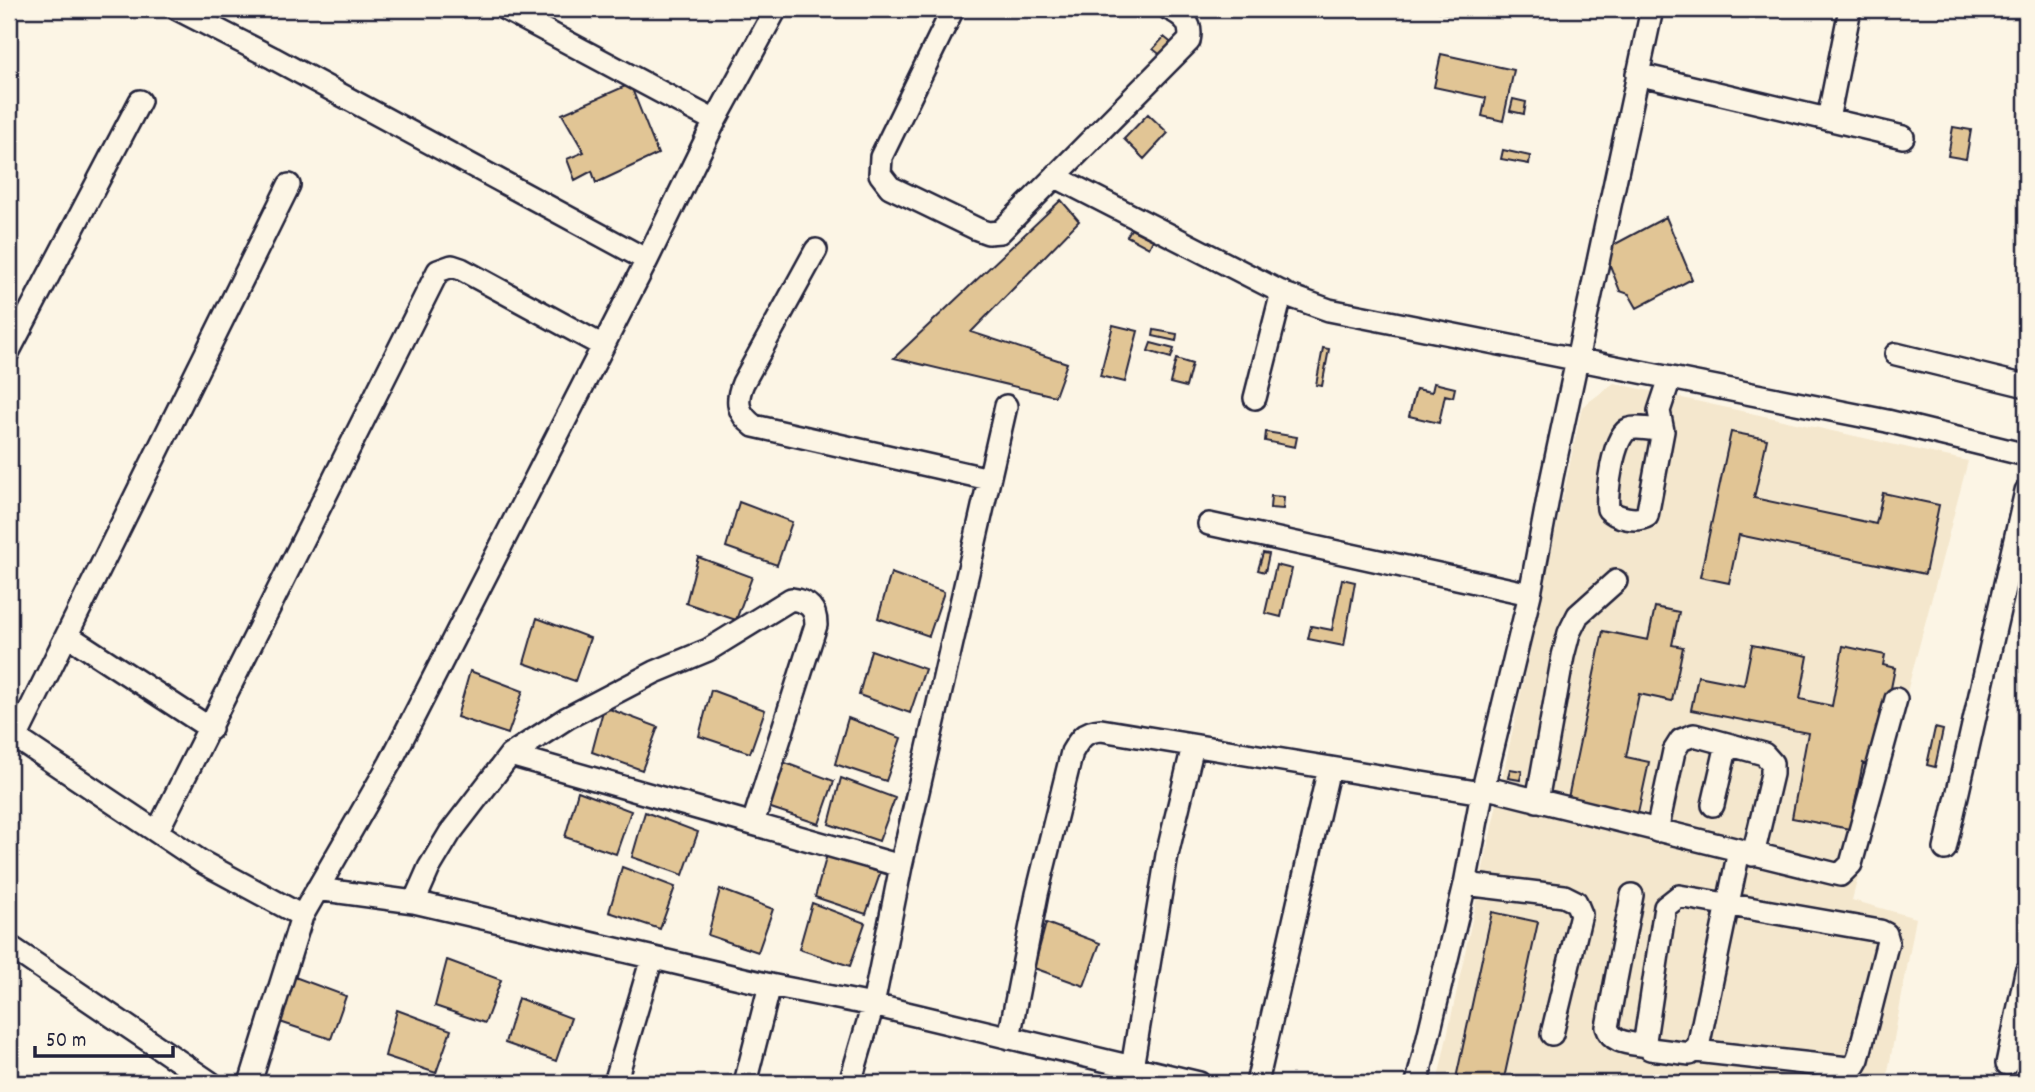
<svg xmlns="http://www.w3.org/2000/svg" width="2035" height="1092" font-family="Dekko,sans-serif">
  <rect width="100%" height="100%" fill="#fcf5e5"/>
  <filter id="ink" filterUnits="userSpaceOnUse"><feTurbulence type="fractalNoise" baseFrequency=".0143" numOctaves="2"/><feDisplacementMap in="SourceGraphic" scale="14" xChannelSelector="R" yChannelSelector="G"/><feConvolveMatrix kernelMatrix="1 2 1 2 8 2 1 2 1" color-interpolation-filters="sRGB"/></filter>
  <g filter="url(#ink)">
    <path fill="#f4e7cd" d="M1614,383l354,78 -116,439 64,18 -30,165h-449l145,-676z"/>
    <path fill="#e1c595" stroke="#22223b" stroke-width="2" d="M1428,9h35l-2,7z
      M1164,37l10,8 -11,12 -10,-8z
      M1441,54l73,16 -11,51 -21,-5 4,-18 -52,-11z
      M630,84l28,70 -62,29 -4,-12 -17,9 -8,-21 17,-7 -22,-38z
      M1513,99l13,3 -2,12 -14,-3z
      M1148,114l20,19 -24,26 -20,-20z
      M1953,127l18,3 -5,29 -18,-3z
      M1503,150l27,6 -1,8 -28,-5z
      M1061,200l18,21 -108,111 96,31 -12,33 -161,-38z
      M1666,217l26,62 -55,29 -8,-14 -9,-3 -16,-41z
      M1131,229l22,11 -4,8 -22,-12z
      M1113,325l25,6 -13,51 -25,-6z
      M1154,330l23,4 -1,7 -23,-5z
      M1151,343l23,6 -3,9 -23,-7z
      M1323,348l6,1 -7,37 -6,-1z
      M1176,359l16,5 -6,23 -16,-4z
      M1434,383l21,5 -2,9 -8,-2 -6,28 -30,-7 7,-27 16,3z
      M1266,432l31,5 -2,10 -30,-6z
      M1731,432l36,7 -13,59 122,26 7,-31 56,12 -14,69 -186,-39 -10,48 -29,-6z
      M1271,496l13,1 -1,12 -13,-1z
      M739,502l53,20 -15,43 -51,-18z
      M1263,553l6,1 -4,18 -7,-2z
      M698,557l54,20 -16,43 -50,-17z
      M1276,565l16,4 -11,48 -16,-4z
      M891,573l53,19 -15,44 -51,-18z
      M1342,579l13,3 -11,64 -36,-7 3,-13 21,4z
      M1655,607l24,5 -7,33 11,2 -11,54 -33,-7 -13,63 23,5 -11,51 -70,-15 35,-167 45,9z
      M537,618l53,20 -15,43 -51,-18z
      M1752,645l56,11 -8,43 32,7 11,-60 42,9 -2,10 12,3 -20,101 -12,-6 -13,66 -58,-11 16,-85 -117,-23 7,-34 46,9z
      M871,650l54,19 -15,44 -51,-18z
      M470,671l53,20 -15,43 -51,-17z
      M711,690l54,20 -15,43 -51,-17z
      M604,707l54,20 -16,43 -50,-18z
      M848,718l53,20 -15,43 -51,-17z
      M1935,728l8,2 -8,37 -8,-2z
      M780,761l54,20 -15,43 -51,-17z
      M1510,769l12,2 -2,9 -12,-2z
      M841,778l54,20 -16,43 -50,-17z
      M578,791l53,20 -15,43 -51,-17z
      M645,812l53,20 -15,43 -51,-18z
      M828,851l53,20 -15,43 -51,-17z
      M622,867l53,20 -15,42 -51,-17z
      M720,889l53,20 -15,43 -50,-17z
      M812,903l53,20 -15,43 -51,-17z
      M1492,912l46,10 -35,161h-48z
      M1046,923l54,20 -16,43 -50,-18z
      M447,960l54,20 -16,43 -50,-17z
      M292,976l54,20 -15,43 -51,-17z
      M518,998l53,20 -15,43 -51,-18z
      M397,1010l54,20 -15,43 -51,-17z
      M2015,1030l11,3v36l-19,-4z"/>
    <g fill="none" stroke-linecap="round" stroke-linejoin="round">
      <defs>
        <path id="minor" d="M177,9l96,49 374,202
          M505,9l210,112
          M953,9l-72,148 -1,17 10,13 87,42 11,4 12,-1 189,-191c4,-17 -6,-26 -20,-32
          M1637,74l266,63
          M1828,119l22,-110
          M1056,177l231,118 42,15 558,111 139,34
          M816,250l-73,133c-8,19 -5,31 11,43l235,53
          M9,351l131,-250
          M1896,354l130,32
          M1255,398l27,-106
          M1663,431c-9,-1 -25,-5 -34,-2 -16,6 -23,65 -21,80 8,9 29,13 39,7l16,-85 -4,-20 11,-33
          M1209,524l321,70
          M67,635l144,94
          M9,733l193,129 100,54
          M16,738l273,-553
          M510,755l391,111
          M1483,787l357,88 11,-11 45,-165
          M1537,801l26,-145 6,-23 9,-18 38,-34
          M1713,805l14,-61
          M1657,831l17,-80 7,-11 13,-5 70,19 8,9v11l-19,81
          M157,832l281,-561 14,-5 9,3 142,77
          M1945,849l81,-358
          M1465,884l99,12 12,6 5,12 -29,120
          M317,889l97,13 356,83 103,20 326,78
          M1632,895l-25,132c5,17 24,16 40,19
          M414,902l15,-34 21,-35 60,-78 57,-37 88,-46 53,-22 83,-51c17,2 25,9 25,26l-63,198
          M9,946l202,137
          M1009,1038l28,-144 35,-142c8,-14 13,-21 29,-22l381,63
          M1696,1051l152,17 6,-2 4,-7 30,-118 -2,-7 -6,-3 -201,-35 -14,11 -20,133 5,9 40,5 8,-7 41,-196
          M2007,1064l19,-92
          M1132,1068l35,-213 26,-109
          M250,1083l52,-167 88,-153 257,-503 68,-139 61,-112
          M615,1083l37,-125
          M745,1083l25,-98
          M850,1083l23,-78 28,-139 105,-460
          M1257,1083l72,-315
          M1417,1083l48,-199 17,-91 48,-199 22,-117 100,-468"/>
      </defs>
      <use href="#minor" stroke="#22223b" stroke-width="26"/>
      <use href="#minor" stroke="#fcf5e5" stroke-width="21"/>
    </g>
  </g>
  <rect width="2035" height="1092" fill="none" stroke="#fcf5e5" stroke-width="35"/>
  <rect x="18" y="18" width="2000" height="1057" fill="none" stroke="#22223b" stroke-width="2.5" filter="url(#ink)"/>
  <path d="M35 1046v10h138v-10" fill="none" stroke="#22223b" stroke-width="3.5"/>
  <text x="46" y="1046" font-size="21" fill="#22223b" stroke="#fcf5e5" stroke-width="5" paint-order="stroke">50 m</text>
</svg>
